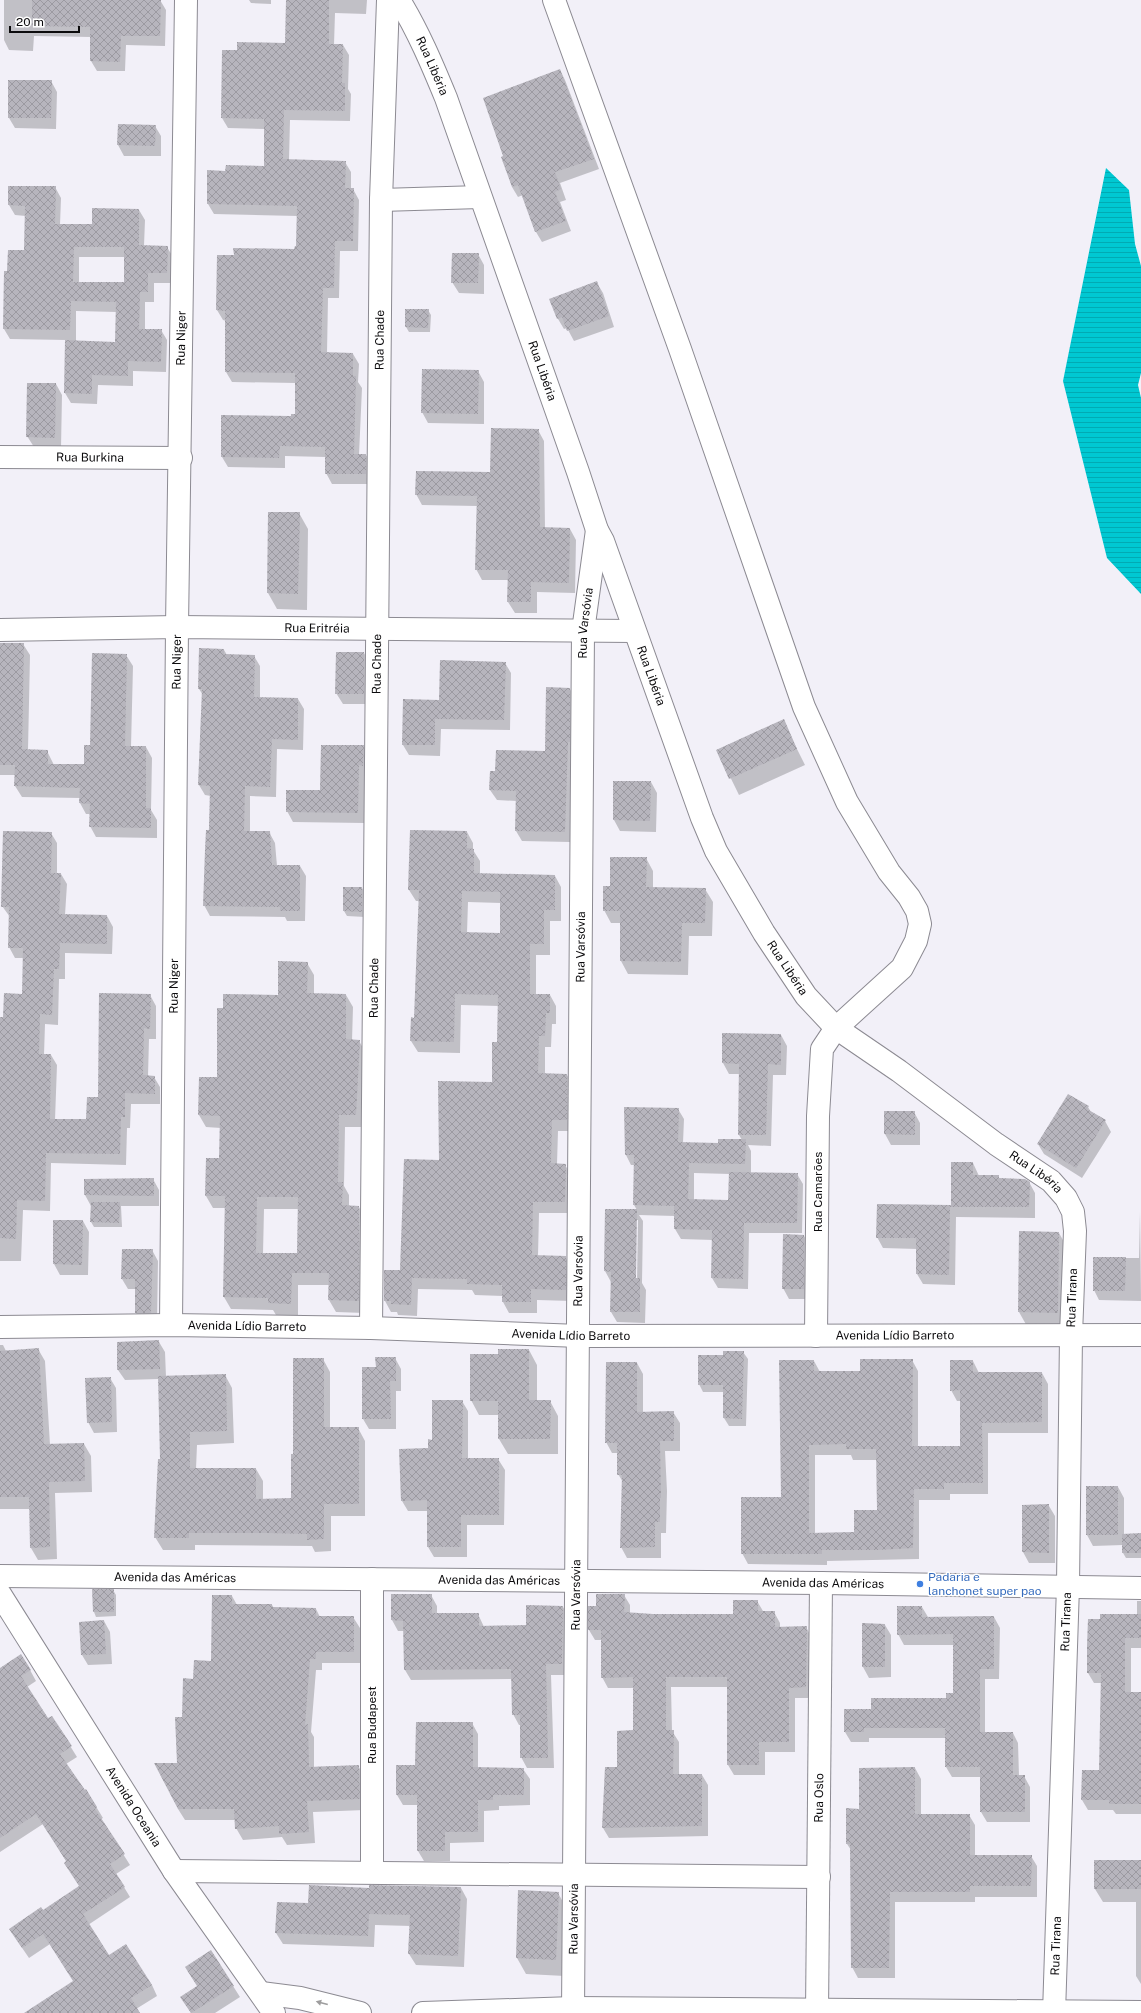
<svg xmlns="http://www.w3.org/2000/svg" width="1141" height="2013" font-family="'Public Sans',sans-serif">
  <defs>
    <pattern id="water-rules" width="6" height="5" patternUnits="userSpaceOnUse"><rect width="6" height="5" fill="#00c8d2"/><path d="M0 2.5h6" fill="none" stroke="#01aab3"/></pattern>
    <pattern id="building-cross-hatch" width="8" height="8" patternUnits="userSpaceOnUse"><rect width="8" height="8" fill="#b7b5bd"/><path d="M0 0l8 8M0 8l8-8" fill="none" stroke="#9c9aa1"/></pattern>
  </defs>
  <rect width="100%" height="100%" fill="#f2f0f8"/>
  <path fill="url(#water-rules)" d="M1106,168l23,22 6,54 6,22v107l-3,12 3,13v196l-34,-36 -44,-177z"/>
  <path fill="#0003" fill-rule="evenodd" d="M4,0h156l6,10 -1,36 -39,-1 -1,26h-28l-6,-10v-24l-57,-1 -1,15 -24,-1 -5,-10z
    M249,0h22v4l-20,-1z
    M287,0h80l-1,14 -31,-1 -1,32h9l6,10 -1,34 3,5 -1,27 -60,-1 -1,40 56,2 6,10v17h2l6,11 -1,51h-18l-1,47h-11l-1,55 26,1 6,10 -1,18 4,6 -3,67h7l6,10v19h-40l-6,-11v-16l-41,-1v12l-57,-1 -6,-10 74,-42v-32l-64,-1 -6,-10v-51l-3,-1 -6,-10 1,-54h17l60,-6 2,-3 1,-31 -84,-2 -6,-10 18,-32 39,-5v-38l-37,-1 -6,-10 1,-67h15l48,-7z
    M560,70l5,10 34,89 -39,14 6,17 -6,2 11,29 -29,11 -6,-10 -13,-37 -5,2 -6,-10z
    M51,81l6,11 -1,37 -41,-1 -6,-10z
    M119,125l36,1 6,10v20h-37l-6,-11z
    M9,187h46l6,11 -1,27 33,1 46,-16 6,10 -1,26 23,1 6,10v26h-19v19h-9v28h16l6,10 -1,32 -33,-1v15l-35,-1 -1,19 -26,-1 -6,-10 1,-53 -56,-1 -6,-10 4,-57 17,-21 1,-35 -11,-1 -6,-10zM79,257h46v27l-46,-1zM76,311l41,1 -1,31 -40,-1z
    M478,254l6,11v29l-25,-1 -7,-11z
    M597,283l6,10 11,34 -40,14 -7,-13 -3,1 -6,-10 -7,-19z
    M406,310h22l3,5 -1,17h-21l-3,-5z
    M478,371l6,11v42l-56,-1 -6,-11z
    M56,384l6,11 -1,53 -27,-1 -7,-11z
    M538,430l6,11 1,88h25l6,11 -1,53 -38,-1v21h-22l-7,-11 1,-22h-27l-6,-11 1,-63 -55,-1 -6,-11 75,-21z
    M299,513l9,16 -1,81 -30,-1 -9,-16z
    M0,644h23l7,11 -2,95 19,1 7,14h31l41,-110 7,11 -2,81h15l6,11 -1,52 6,10v18l-61,-1 -6,-11v-12h-4l-6,-11v-5l-58,-1 -7,-11 1,-11h-16z
    M224,650l3,5 27,1 6,10v32l38,1 6,10 -1,41 -26,-1 -1,48 -26,-1v36h19l6,11 2,23h23l6,10 -1,45h-18l-2,-4 -75,-1 -6,-11 7,-109 -6,-1 -6,-10 4,-90 -4,-6z
    M364,653l6,11v40h-27l-7,-11z
    M505,663l6,10 -1,57 -69,-1 -1,27 -31,-1 -6,-10 37,-44z
    M570,689l6,11 -6,142 -48,-1 -6,-10 1,-30 -20,-1 -7,-10 6,-18 50,-20z
    M783,721l22,44 -66,30 -22,-45z
    M363,746l6,11 -4,19 -1,47 -71,-1 -6,-11 34,-20z
    M614,782h37l6,11 -1,39 -36,-1 -6,-11z
    M467,832l6,11v7l7,11v13l75,2 6,11v34h-11v34h-14v40h14l6,11v18h-4l-1,23h-6v27l22,1 6,11v45h-15l-1,33 8,1 7,11 -1,37h-32l-1,43 27,1 7,11v33l-35,-1v13h-28l-6,-11v-6l-28,-1 -3,-5 -54,-1 -1,27 -19,-1 -1,-3h-6l-6,-11v-30l16,1 39,-111 53,-78 5,-40 1,-37 -38,-1 -1,48 -42,-1 -7,-11 4,-22 5,-118h-4l-7,-11zM468,902l33,1 -1,31 -33,-1z
    M51,833l6,10v31h4l6,10 -2,31 42,1 6,11 -1,27 -47,-1v26h-6l-1,46 -13,-1 -1,31h7l6,10 -2,55h32l63,-125 6,11v33h-7l-1,37 6,1 6,10v17h-29l-1,24h-3l-1,37 -75,-2 -1,48 -27,-1 -2,51h-21v-243h4l19,-23v-37h-8l-6,-11 1,-30 -8,-11z
    M646,858l7,13v17l52,1 8,13 -1,34h-23l-1,39 -60,-1 -7,-13v-38h-10l-7,-13 7,-23z
    M344,888h18l3,5v24l-18,-1 -3,-5z
    M307,963l7,12v19l32,1 7,12 -1,34h7l7,12 -3,74h-18l-1,59 5,9v11l10,1 7,12 -1,94 -29,-1 -7,-12 1,-15h-32v31l-22,-1 -3,-5 -42,-1 -7,-12 2,-89h-13l-7,-12 14,-37 1,-31 -15,-1 -7,-12 1,-37h18l6,-69 55,-13zM264,1209h35l-1,45h-35z
    M723,1034l58,1 6,11 -1,29h-13l-2,71 -23,-1 3,6v22l46,1 6,10 -1,49h-53l-1,56 -30,-1 -6,-10 1,-38 -32,-1 -6,-10v-13l-36,-1 4,6 -1,62 4,7 -1,33 -28,-1 -6,-10v-30l-6,-11 1,-61h31l-3,-5 1,-40h-4l-5,-10 52,-46 6,10 -1,24 36,1 23,-4 -3,-5 1,-61h-11l-6,-11zM694,1173l36,1 -1,27 -35,-1zM636,1220h2l-1,63h-2z
    M1088,1107l3,5 14,9 6,11 -29,46 -38,-24 -6,-10z
    M885,1112h29l6,11v22h-29l-6,-11z
    M973,1163l6,13h19l2,3 29,3 6,11v25l-79,-1 -1,68 -32,-1 -6,-10v-25l-34,-1 -6,-11 75,-31z
    M153,1179l6,11v16h-38l1,21h-28l-3,-5v-16l-6,-11v-15z
    M1140,1211l1,90 -42,-1 -5,-10v-32h45z
    M83,1221l6,11 -1,43h-28l-6,-11z
    M1020,1232l39,1 9,16 -2,80 -38,-1 -9,-16z
    M804,1236l6,10 -1,53h-20l-6,-11z
    M152,1250l6,11 -1,62h-15l-6,-10v-24h-8l-6,-10z
    M159,1342l6,10 1,25 59,-2 7,13 2,55 -37,2 -1,24h60l7,12v19l29,-1 2,-44 29,-96 7,13v56h28l7,13v75h-34v35l-16,1 -3,-6 -117,-1v5h-32l-8,-13 6,-77 -2,-81 -34,1 -7,-10z
    M0,1345h3l3,6 32,-2 7,12 5,84 34,-1 7,12 1,36 -37,1 2,66 -19,1 -7,-12 -1,-39h-30z
    M529,1350l8,15v36h13l8,15v38h-50l-9,-15v-24h-20l-8,-15 28,-45z
    M743,1352l5,7 -2,67h-17l-5,-8v-26h-21l-4,-8 25,-28z
    M395,1358l6,11v22h-5v38h-27l-6,-10 14,-51z
    M912,1360l6,11v76h43v-46h-4l-6,-11 22,-29 6,12h63l6,11v49h-60v61h-38v6h-31v59l-92,2v4l-79,-1 -6,-11 40,-55 32,-137 6,11h41zM815,1455h36l2,5h24l1,51 -23,22 -40,1z
    M637,1363l6,11v38h30l7,11v28h-15l2,40 -1,42h-5v25h-34l-6,-11 2,-65 -5,-8v-21h-6l-6,-11z
    M110,1378l6,10 1,44 -23,1 -6,-11z
    M462,1401l6,10v48h30l7,11 -1,55h-37v32h-33l-6,-10v-36h-20l-6,-10 27,-52z
    M1118,1487l6,11v37l17,-1v24h-15l-3,-5v-8l-30,1 -6,-11z
    M1023,1506h26l6,10v47h-26l-6,-11z
    M113,1590l3,5v21l-20,1 -2,-5z
    M392,1595h39l6,11v8h41l6,13 43,-1 36,-19 6,10 -2,58h-16l3,93h-27l-6,-11v-32h-2l-6,-11 -1,-35 -101,1 -6,-10 -1,-39h-6l-6,-11z
    M624,1595l6,10v9l104,1 23,-14 6,10 11,1 6,11v5l26,-1 6,11v60h-17v54h-30v23h-31l-6,-10v-78h-57l1,44 7,11v33h23l6,10v51l-99,2 -6,-10 15,-60 16,-37v-43h-26l-6,-11v-37h-7l-6,-10 8,-23z
    M232,1596l5,9h35l2,3 42,1 4,8h33l7,11v35h-38v7h-6l-5,62 3,5v30l44,-1 7,11v33l-52,2 2,31 -28,2 -5,-8 -39,3 -7,-12v-8h-51l-7,-11v-45l5,-46 11,-38 18,-18z
    M1137,1601h4v47h-10v45h10v121h-25l-3,-4h-25l-6,-10 18,-29 2,-88h-8l-6,-10 13,-53 36,-5z
    M922,1607l6,10h66l6,11 -1,51h-14v54h28l5,10 1,33h5l6,11v35h-43l-6,-10v-35h-29l-6,-10v-29h-77v4h-18l-6,-10 27,-22 75,-11 7,-5v-49h-50l-6,-11z
    M104,1621l6,11 2,32 -24,1 -6,-10z
    M863,1624l22,1 6,10v42l-22,1 -6,-11z
    M0,1669l30,1 6,11 -9,6 21,33 4,-3 25,40 -11,7 18,27 2,-1 17,28 -2,1 29,46 -14,9 14,23 -42,28 21,32 43,28 5,11 -21,13 3,4h-93l28,-32 -24,-37 -21,14 -13,-19 27,-28 37,-24 -13,-25 -24,-38 -43,28z
    M472,1723l6,11v34l45,1 7,10v26l-31,1v4l-15,1v31l-34,1v18h-26l-6,-10v-46h-15l-6,-10z
    M915,1768l6,11v36h48l6,10v31h56l6,10v31h-62v5h-80v76h-37l-6,-11 -1,-117 -4,-6z
    M1141,1861v123l-5,-8v-74h-33l-8,-13z
    M461,1888l6,11 -3,68 -48,-2 -7,-11 2,-28 -36,-1 -1,22 -91,-3 -7,-11 33,-29 61,-15z
    M519,1891l39,2 9,16 -2,67 -39,-2 -9,-16z
    M233,1986l7,11 -25,16h-24l-9,-16z"/>
  <path fill="url(#building-cross-hatch)" fill-rule="evenodd" d="M32,0h129l-1,36h-39l-1,26 -30,-1v-34l-58,-1z
    M286,0h43v44h14l-1,39h3v28l-61,-1 -1,49 63,2 -1,27h9l-1,53h-18l-1,47h-11l-2,64 32,1v23h3l-2,78h12v20h-41v-27l-45,-1 -1,12 -58,-1v-42l70,1v-2h4v-41l-70,-1v-61l-9,-1 1,-55h17l-1,-7 61,1 1,-3h1l1,-40 -90,-2v-34l18,1 1,-6 38,1v-47l-43,-1 1,-68h15v-8l48,1z
    M560,69l34,90 -39,13 6,17 -6,3 11,29 -31,11 -17,-47 -6,2 -11,-30 2,-1 -20,-58z
    M8,80h44l-1,38h-43z
    M118,124l38,1 -1,21 -38,-1z
    M8,186h48l-1,38h37v-16l47,1v36l29,1 -1,27h-19v19h-8l-1,37h23l-1,33 -33,-1v15l-36,-1v19l-28,-1 1,-53 50,2 1,-40 -45,-1 -1,29 -67,-1 1,-58h3l1,-21h16l1,-44 -17,-1zM74,247h50v35h-51z
    M452,253h27l-1,30h-27z
    M597,281l12,35 -42,15 -5,-14 -5,2 -8,-20z
    M405,309h24l-1,19 -23,-1z
    M422,369l57,1 -1,44 -57,-1z
    M27,383h29l-1,55 -29,-1z
    M491,428l48,1 1,98 30,1 -1,55 -38,-1v20h-24l1,-32h-33l2,-74 -62,-1 1,-24 74,1z
    M268,512h32l-2,82 -31,-1z
    M0,643h24l-2,106 26,1v14h36v-19h6l2,-92 35,1 -2,92h21v62h5v20l-62,-1 1,-23 -11,-1 1,-15 -66,-2 1,-21h-15z
    M199,648l25,1v5l31,1 -1,42 44,1v42l-26,-1 -2,48 -25,-1 -1,45h26l2,34h28v46h-20v-4l-77,-1 2,-56 1,-20h3l1,-44 -12,-1 4,-96h-4z
    M336,652h28v42h-29z
    M440,660l66,2 -2,58 -69,-1v26h-33l1,-46 36,1z
    M546,687l24,1v54h-2l-3,90 -50,-1 1,-40 -27,-1 1,-19h5l1,-21 49,1z
    M784,719l13,30 -68,30 -13,-29z
    M321,745h43l-1,21 -4,-1 -1,48 -72,-1v-22h34z
    M613,781h38l-1,40 -37,-1z
    M410,830l57,1v17l7,1v24l81,2v35h-11v34h-14v50h20v19h-4l-1,23h-6l-1,37 29,1v46h-15l-1,43 15,1 -1,38h-32l-1,53 34,1v34l-35,-1v13h-29v-17l-35,-1v-5l-55,-1 -1,27 -20,-1v-3h-7v-31h16l4,-111 35,1 -1,-79 54,1v-40h5l1,-47 -43,-1 -1,48 -44,-1 1,-24 3,1 5,-128h-11zM462,891l38,1v41l-39,-1z
    M3,831l49,1 -1,41h10l-2,41 48,1v29l-47,-1 -1,26h-5l-2,46 -12,-1 -1,40h12l-1,65h36l1,-22h11l1,-104 52,1 -1,35 -6,-1 -1,47 12,1v18l-30,-1v24h-4l-1,37 -74,-1 -1,48 -28,-1 -1,39 -16,-1v-221h3l1,-24 18,1 1,-46h-15l1,-41h-8z
    M610,857h37l-1,30 60,1 -1,35h-23l-1,39 -61,-1v-50h-17v-25h7z
    M343,887h19v25l-19,-1z
    M278,961l30,1 -1,31 39,1v45l14,1 -4,75h-17l-1,67h5l-1,23 17,1v95l-31,-1 1,-27h-37l-1,31 -23,-1v-5l-45,-1 2,-101h-20l1,-38h13l1,-42 -22,-1 1,-38h18v-69h6v-14l55,1zM257,1197h41l-1,56h-41z
    M722,1033l59,1v31l-13,-1 -2,71h-28l1,-71 -17,-1z
    M1068,1094l21,12 -2,3 19,11 -30,48 -39,-24z
    M624,1107l55,1 -1,34 40,1v-4h28l-1,25 -56,-1 -1,36 40,1 1,-28 69,1 -1,50h-53l-1,56 -32,-1 1,-48 -38,-1v-23l-41,-1 1,-50h-9z
    M884,1111h31v24l-31,-1z
    M951,1162h22v13h26v3l26,1 5,3 -1,25h-79l-1,68 -33,-1v-36h-40l1,-34 74,1z
    M154,1178v18l-70,-1v-16z
    M91,1202h29l-1,21 -29,-1z
    M605,1209h32l-1,69h4v34h-30l1,-40 -7,-1z
    M53,1220h30l-1,45 -29,-1z
    M1019,1231l40,1 -1,81 -40,-1z
    M783,1234l21,1v54h-22z
    M122,1249h31l-2,64h-16v-34h-14z
    M1093,1257h33l-1,34h-32z
    M159,1340l1,29 -43,1v-28z
    M39,1348l5,96 40,-1 1,38 -36,1 1,65 -20,1 -1,-51h-29v-146z
    M498,1349h31v51h22l-1,39h-52v-38h-28v-47h28z
    M723,1351h21l-2,68 -19,-1v-33h-25v-30h25z
    M375,1357h21v24h-6l1,38h-29v-52h14z
    M293,1358h31v69h35v77h-35v35l-17,1v-6l-40,-1h-78v5h-35l4,-79h2l-2,-83 68,-2 1,57 -37,1v36h66v31l35,-1v-44h2z
    M860,1359h53l-1,87h48v-56l-10,1v-31h23v12h69v50l-60,1 1,60h-39v6h-30l-1,59 -36,2h-55v4h-81v-57h40l-2,-137h35v11h46zM846,1444v5h30l1,61h-23v22l-45,1v-88z
    M606,1362h31v50l37,-1v30h-14l1,57h-1v24h-5v25l-35,1 2,-73h-5v-32h-12z
    M111,1377l1,45 -25,1 -2,-45z
    M432,1400h31l-1,58h37v57h-38v32h-34v-47l-26,1 -2,-52 29,-1v-9l4,1z
    M1086,1486h32v49h-32z
    M1049,1504v49l-27,-1v-47z
    M1141,1533v20h-19v-19z
    M92,1589h22v23h-21z
    M391,1594h41v19h47v13l47,-1v-20l37,1 -1,58h-16l2,94h-28v-43h-8l-1,-46 -107,1 -1,-49 -12,-1z
    M596,1594h29l-1,18 29,2h80v-14h25v11h17v16l32,-1 -1,61 -17,1v54h-30v23h-32v-88h-61v53h8l-1,44h29v52l-100,2 3,-61h12v-36l16,-1v-53l-32,1v-48h-13v-24h8z
    M212,1595h20v9h40v3l44,1v8h38v36h-38v7h-6l-5,66 3,-1 1,43 50,-2 1,34 -53,2 2,31 -30,2v-8l-44,3 -1,-20h-56l-24,-46h23l-2,-46h7l1,-39 10,1 1,-19 17,1z
    M897,1606h25v11l72,-1v53h-14v63h33v43h12v37h-45v-45h-35v-39h-81v4h-20v-23h27v-11h75v-5h7v-59l-56,1z
    M1100,1614h41v24h-16v54h16v112h-32v-4h-28l1,-30h17l2,-97h-14v-27l1,-27h12z
    M104,1620l2,34 -25,1 -2,-33z
    M862,1623l23,1v43h-23z
    M21,1654l10,16 -10,6 27,42 4,-2 20,30 -12,8 25,36 1,-1 11,18 -2,2 30,45 -15,10 15,23 -42,27 26,41 17,-11 26,41 -21,13 9,15h-116l49,-32 -30,-47 -21,14 -13,-19 32,-22 2,3 36,-24 -15,-23 2,-2 -30,-47 -36,24v-170z
    M416,1722h57v45l51,1v27h-31v5h-15v32h-33v19h-28v-56h-21v-30h19z
    M915,1767v47h55v41h62l-1,31h-61v6h-80l-1,76h-38l-1,-124h-4v-36l13,1v-41z
    M1094,1860h47v29h-47z
    M309,1885l60,3v-3l92,2 -3,69 -50,-2 2,-39 -41,-1 -1,22 -93,-3 2,-31 31,1z
    M518,1890l41,2 -3,68 -40,-2z
    M211,1950l23,36 -43,27 -11,-16 17,-11 -12,-19z"/>
  <g fill="none" stroke-linecap="round" stroke-linejoin="round">
    <defs>
      <g id="minor">
        <path id="s1" d="M399,0c19,31 33,64 47,98l132,374 19,58 6,11 99,277 14,33 48,82 42,63 30,32 63,43 97,73 55,37 15,17 7,14 2,19 -4,104 -3,251 -14,427"/>
        <path d="M554,0l126,349 124,358 43,95 42,70 20,25 8,14 3,13 -4,17 -14,27 -66,60 -14,21 -4,67 -2,220"/>
        <path d="M381,200l99,-3"/>
        <path id="s2" d="M0,457l181,1"/>
        <path id="s3" d="M0,630l177,-3 457,4"/>
        <path id="s4" d="M171,1325l6,-698 9,-627"/>
        <path id="s5" d="M0,1327l171,-2 200,3 208,8 562,-1"/>
        <path id="s6" d="M371,1328l10,-1128 7,-200"/>
        <path id="s7" d="M0,1576l821,7 320,5"/>
        <path d="M372,1579v293"/>
        <path id="s8" d="M0,1594l174,277 100,142"/>
        <path d="M174,1871l645,6"/>
        <path d="M261,1993l39,5 60,15"/>
        <path d="M423,2013l150,-5 568,4"/>
        <path id="s9" d="M573,2013l10,-1382 14,-101"/>
        <path id="s10" d="M817,2013l4,-430"/>
      </g>
    </defs>
    <use href="#minor" stroke="#8c8a92" stroke-width="24"/>
    <use href="#minor" stroke="#fff" stroke-width="22"/>
  </g>
  <defs><path id="oneway-solid" d="M-6-.8H1V-3.2L6.5 0L1 3.2V.8H-6Z"/></defs>
  <use fill="#9e9d9e" href="#oneway-solid" transform="translate(322 2003) rotate(-165)"/>
  <circle fill="#3f7fe0" stroke="#fff" stroke-width="1.5" cx="920" cy="1584" r="4"/>
  <g text-anchor="middle" stroke-width="3" stroke-linejoin="round" paint-order="stroke">
    <g font-size="12" fill="#0c0b0d" stroke="#fff">
      <text dy="4" stroke="none"><textPath href="#s1" startOffset="74">Rua Libéria</textPath></text>
      <text dy="4" stroke="none"><textPath href="#s4" startOffset="987">Rua Niger</textPath></text>
      <text dy="4" stroke="none"><textPath href="#s6" startOffset="988">Rua Chade</textPath></text>
      <text dy="4" stroke="none"><textPath href="#s1" startOffset="398">Rua Libéria</textPath></text>
      <text dy="4" stroke="none"><textPath href="#s2" startOffset="90">Rua Burkina</textPath></text>
      <text dy="4" stroke="none"><textPath href="#s9" startOffset="1390">Rua Varsóvia</textPath></text>
      <text dy="4" stroke="none"><textPath href="#s3" startOffset="317">Rua Eritréia</textPath></text>
      <text dy="4" stroke="none"><textPath href="#s4" startOffset="663">Rua Niger</textPath></text>
      <text dy="4" stroke="none"><textPath href="#s6" startOffset="664">Rua Chade</textPath></text>
      <text dy="4" stroke="none"><textPath href="#s1" startOffset="722">Rua Libéria</textPath></text>
      <text dy="4" stroke="none"><textPath href="#s9" startOffset="1066">Rua Varsóvia</textPath></text>
      <text dy="4" stroke="none"><textPath href="#s1" startOffset="1046">Rua Libéria</textPath></text>
      <text dy="4" stroke="none"><textPath href="#s4" startOffset="339">Rua Niger</textPath></text>
      <text dy="4" stroke="none"><textPath href="#s6" startOffset="340">Rua Chade</textPath></text>
      <text dy="4" stroke="none"><textPath href="#s1" startOffset="1370">Rua Libéria</textPath></text>
      <text transform="translate(818 1192) rotate(-90)" y="4">Rua Camarões</text>
      <text dy="4" stroke="none"><textPath href="#s9" startOffset="742">Rua Varsóvia</textPath></text>
      <text transform="translate(1072 1298) rotate(-88)" y="4">Rua Tirana</text>
      <text dy="4" stroke="none"><textPath href="#s5" startOffset="247">Avenida Lídio Barreto</textPath></text>
      <text dy="4" stroke="none"><textPath href="#s5" startOffset="571">Avenida Lídio Barreto</textPath></text>
      <text dy="4" stroke="none"><textPath href="#s5" startOffset="895">Avenida Lídio Barreto</textPath></text>
      <text dy="4" stroke="none"><textPath href="#s7" startOffset="175">Avenida das Américas</textPath></text>
      <text dy="4" stroke="none"><textPath href="#s7" startOffset="499">Avenida das Américas</textPath></text>
      <text dy="4" stroke="none"><textPath href="#s7" startOffset="823">Avenida das Américas</textPath></text>
      <text dy="4" stroke="none"><textPath href="#s9" startOffset="418">Rua Varsóvia</textPath></text>
      <text transform="translate(1066 1622) rotate(-88)" y="4">Rua Tirana</text>
      <text transform="translate(372 1725) rotate(-90)" y="4">Rua Budapest</text>
      <text dy="4" stroke="none"><textPath href="#s10" startOffset="215">Rua Oslo</textPath></text>
      <text dy="4" stroke="none"><textPath href="#s8" startOffset="251">Avenida Oceania</textPath></text>
      <text dy="4" stroke="none"><textPath href="#s9" startOffset="94">Rua Varsóvia</textPath></text>
      <text transform="translate(1056 1946) rotate(-88)" y="4">Rua Tirana</text>
    </g>
    <g font-size="12" fill="#366cbe" stroke="#fff" text-anchor="start">
      <text x="928" y="1581">Padaria e<tspan x="928" dy="14">lanchonet super pao</tspan></text>
    </g>
  </g>
  <path d="M10 26v6h69v-6" fill="none" stroke="#0c0b0d" stroke-width="2"/>
  <text x="16" y="26" font-size="12" fill="#0c0b0d" stroke="#ffffff" stroke-width="3" paint-order="stroke">20 m</text>
</svg>
